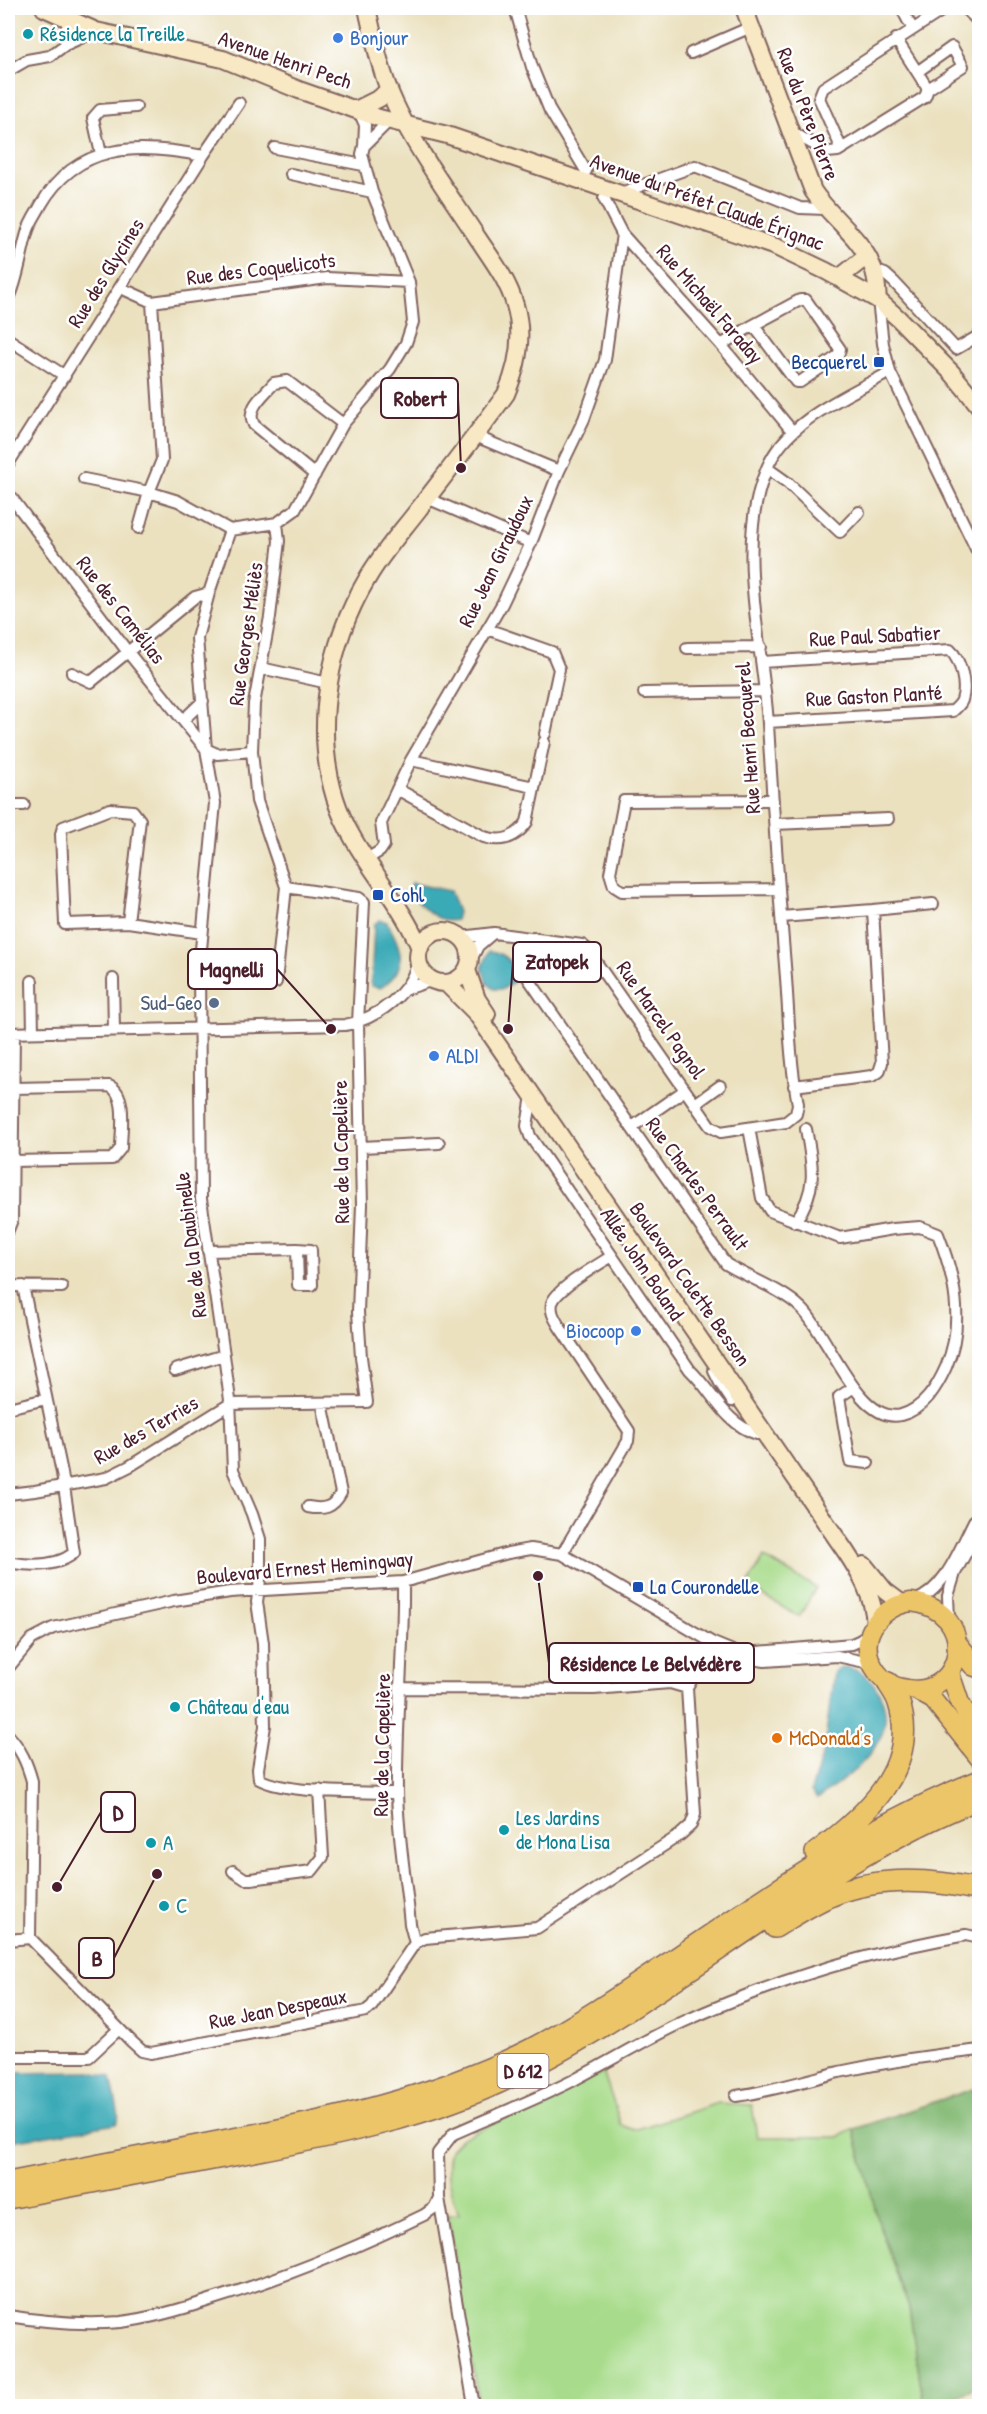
<svg xmlns="http://www.w3.org/2000/svg" width="987" height="2414" font-family="'Patrick Hand',sans-serif">
  <rect width="100%" height="100%" fill="#fff"/>
  <filter id="ink" filterUnits="userSpaceOnUse"><feTurbulence type="fractalNoise" baseFrequency=".0167" numOctaves="2"/><feDisplacementMap in="SourceGraphic" scale="12" xChannelSelector="R" yChannelSelector="G"/><feConvolveMatrix kernelMatrix="1 2 1 2 8 2 1 2 1" color-interpolation-filters="sRGB"/></filter>
  <filter id="wash" filterUnits="userSpaceOnUse"><feTurbulence type="fractalNoise" baseFrequency=".008" numOctaves="4" result="noise"/><feDisplacementMap in="SourceGraphic" scale="24" xChannelSelector="R" yChannelSelector="G"/><feGaussianBlur stdDeviation="1.35" result="paint"/><feColorMatrix in="noise" values="0 0 0 0 0 0 0 0 0 0 0 0 0 0 0 0 0 1.4 0 .05"/><feComposite in="paint" operator="in"/></filter>
  <g filter="url(#wash)">
    <rect width="100%" height="100%" fill="#ebe1bf"/>
    <path fill="#a8db8b" stroke="#797d5b" stroke-width="1.5" d="M764,1557l52,31 -17,29 -52,-31z
      M603,2071l18,54 13,5 84,-27 34,2 5,32h81l16,-8 26,98 29,81 15,98h-445l-31,-191 11,-1c-9,-21 -15,-42 -9,-64l10,-11z"/>
    <path fill="#86bb77" stroke="#686d51" stroke-width="1.5" d="M979,2087v298l-44,21h-11l-15,-98 -29,-81 -26,-98z"/>
    <path fill="#3aaab7" stroke="#426471" stroke-width="1.5" d="M411,883l39,8 8,21 -2,8c-18,5 -39,-17 -47,-31z
      M379,920l8,2c15,26 23,47 -7,66l-9,-2 3,-61z
      M489,951c15,1 27,14 29,28l-15,10h-9l-7,-6 -5,-15z
      M841,1667c16,1 24,6 34,19 34,49 -23,88 -58,113l-6,-8 13,-41 10,-78z
      M91,2072l20,5 8,39 -3,8 -106,17v-68z"/>
  </g>
  <g filter="url(#ink)">
    <g fill="none" stroke-linecap="round" stroke-linejoin="round">
      <defs>
        <path id="street" d="M515,8l17,59 18,44 36,60
          M909,8l-6,3 9,17
          M965,8l15,15
          M896,39l32,50
          M65,45l3,-25
          M691,53l60,-26
          M8,71l19,-11 23,-4 15,-11 31,-14
          M358,109l7,16 -1,21
          M389,121l-25,25 -2,8 10,38 37,90 4,40 -7,21 -16,26 -47,55 -48,86 -18,13 -47,7 -21,63 -12,45 9,111 9,54 -16,167 2,229 23,156 6,45 3,70 19,44 8,25v41l-3,22 6,41 2,83 -7,43 1,10c27,15 104,13 138,14
          M790,131l37,21 11,-1 1,-8 -20,-45 4,-10 123,-80
          M275,148l88,17
          M838,151l87,-54 3,-8 35,-23 -11,-19 -35,25
          M101,154l-8,-36 7,-8 36,-3
          M291,174l81,18
          M621,193l74,-27 105,42 25,1
          M604,199l18,35 99,111 72,87
          M874,270l11,4 9,8 62,67 24,-14
          M121,288l31,14 175,-24 82,4
          M8,300c10,-18 13,-49 20,-70 3,-9 9,-17 13,-25 36,-63 98,-62 162,-49
          M878,300l5,44 7,28 90,185
          M8,339l57,37
          M721,345l29,-18 7,3 39,52h4l38,-26 2,-7 -34,-49h-6l-50,27
          M475,436l84,35
          M8,464l195,-308 36,-53
          M767,468l21,15 52,49 19,-20
          M315,475l-61,-50c-9,-16 9,-29 20,-42l13,-2 56,43
          M84,479l65,13 29,9 52,29
          M8,493l119,158 79,98 11,5 35,-3
          M427,498l104,45
          M139,528l10,-36 13,-32 -10,-158
          M487,629l65,23 7,17 -14,65
          M687,648l74,-1
          M762,662l188,-12c11,10 17,36 12,50 -1,4 -6,8 -9,11l-185,11
          M261,668l67,15
          M72,673l19,9 104,-85 14,-4
          M644,693l121,-2
          M183,720l20,-19
          M411,760l123,27
          M397,789l87,48c19,6 32,1 43,-15l17,-80
          M773,800l-149,1 -14,72 4,13 8,5 156,-2
          M8,805h16
          M775,824l113,-5
          M367,859l13,-8 4,-6 -3,-22 30,-63 91,-156 29,-61 28,-72 25,-52 21,-59 17,-126
          M873,910l60,-6
          M781,917l92,-7 9,153 -3,9 -7,4 -78,10
          M128,922l-63,2 -4,-90 2,-7 47,-18 23,2 7,9 -12,102 74,11
          M461,937l33,-4 88,12 5,4 123,177 11,6 65,-10 10,-8 2,-10c-8,-41 -9,-84 -12,-126 -7,-85 -13,-169 -18,-254 -5,-81 -34,-179 -1,-256 20,-48 80,-72 123,-96
          M534,938l-6,40 198,286c23,14 57,26 75,44 27,25 57,117 100,107 23,-6 36,-28 45,-48 19,-44 9,-90 -8,-133l-18,-7 -27,2 -53,9 -70,-27 -8,-13 -13,-70
          M470,962l8,-16 14,-12
          M113,979l1,51
          M32,981l1,51
          M276,982l10,-95 -29,-86 -5,-50 2,-47 16,-87 9,-76 -2,-18
          M404,990l23,-8 10,1
          M8,1033l337,-8c32,-6 67,-32 73,-65
          M532,1096l-5,30 3,10 160,234c23,22 35,54 67,64
          M695,1104l25,-18
          M632,1127l53,-37
          M362,1147l77,-4
          M13,1161l99,-2 9,-11c0,-17 7,-55 -12,-62l-95,2
          M795,1222c23,-33 18,-55 11,-93
          M8,1230l4,-10 2,-187
          M208,1251l89,-2 1,36h14l-1,-35 -14,-1
          M8,1286l54,1
          M175,1370l49,-15
          M714,1371l6,12 12,18
          M854,1387l-15,10 11,64 18,2
          M8,1408l38,-9
          M8,1494l27,-3 71,-13 24,-12 100,-62 137,-2 -6,-45 -3,-45 4,-107 -4,-182 6,-121 -5,-4 -73,-11
          M308,1507c16,3 25,1 33,-14l-19,-90
          M562,1554l66,-113 1,-10 -70,-105c-4,-7 -9,-14 -7,-23 5,-15 46,-38 60,-47
          M13,1563c20,3 45,3 61,-10l-12,-80 -39,-187
          M403,1582c1,70 -7,140 -6,210 1,44 9,89 13,132l5,19
          M914,1601c31,-10 46,-53 60,-80l6,-5
          M949,1619l-1,-23 7,-23 25,-46
          M746,1653l106,-9 9,-4 8,-8
          M8,1668l24,-29 21,-11 121,-27 56,-9 173,-10 105,-29 23,-4 31,5 151,89 39,16 13,2 72,-5 28,6 8,4
          M402,1688l192,1 76,-6 17,5 26,-45
          M8,1735c13,14 19,28 24,46l-2,157 101,103 11,10 9,2 215,-42 6,-5 43,-63 10,-5 112,-10 143,-93 11,-10 4,-11 -8,-126
          M233,1871l12,8h6l61,-8 11,-14 -4,-67
          M8,1940l22,-2
          M8,2057h81l30,-28
          M736,2096c35,-5 68,-15 103,-24 46,-10 93,-17 141,-22
          M8,2316c37,6 75,9 113,6 31,-4 62,-13 92,-23 73,-22 143,-51 211,-84l10,-7 5,-10
          M474,2406l-35,-208 -1,-45 15,-19c40,-18 82,-34 121,-54 36,-19 72,-41 109,-58 90,-41 186,-70 283,-87l9,2 5,5"/>
        <path id="secondary" d="M44,8l52,23 127,28 76,31 80,28 68,17 329,112 50,24 52,29 21,19 53,54 28,34
          M367,8c7,32 14,66 28,96 22,47 54,90 82,133 14,21 31,43 38,68 9,30 3,61 -9,89 -28,39 -58,77 -88,116 -17,22 -37,44 -51,69 -38,64 -54,147 -32,219 17,55 63,97 85,150
          M744,8l69,183c18,27 48,46 60,77 4,10 4,22 5,32
          M358,109l22,-11 9,-9
          M839,278l28,-22
          M418 957a26 26 0 1 1 52 0a26 26 0 1 1-52 0Z
          M467,970l10,29 10,15
          M446,983l30,30 370,539c15,23 27,43 29,71
          M864,1565l21,26 16,12"/>
        <path id="primary" d="M911,1602c69,8 54,96 -3,87 -12,-1 -24,-7 -31,-17 -23,-31 0,-65 34,-70z
          M950,1673l10,30 20,33
          M917,1691l16,9 47,59"/>
        <path id="highway" d="M958,1646l16,19 6,2
          M816,1853c47,-35 104,-84 83,-150 -2,-7 -7,-14 -11,-20
          M775,1927c18,-11 37,-24 57,-32 47,-19 99,-16 148,-5
          M8,2183c71,-14 143,-28 215,-42 106,-20 210,-42 307,-91 46,-24 89,-53 132,-82 102,-68 202,-142 318,-187
          M8,2198c73,-14 147,-28 220,-42 98,-19 198,-37 288,-82 162,-80 295,-209 464,-276"/>
      </defs>
      <use href="#street" stroke="#82635f" stroke-width="14"/>
      <use href="#secondary" stroke="#82635f" stroke-width="20"/>
      <use href="#primary" stroke="#82635f" stroke-width="21"/>
      <use href="#highway" stroke="#82635f" stroke-width="24"/>
      <use href="#street" stroke="#fff" stroke-width="10"/>
      <use href="#secondary" stroke="#f8e8c3" stroke-width="16"/>
      <use href="#primary" stroke="#edc569" stroke-width="18"/>
      <use href="#highway" stroke="#edc569" stroke-width="21"/>
    </g>
  </g>
  <g fill="#0f9aa8" stroke="#fff" stroke-width="2">
    <circle cx="28" cy="34" r="6"/>
    <circle cx="175" cy="1707" r="6"/>
    <circle cx="504" cy="1830" r="6"/>
    <circle cx="151" cy="1843" r="6"/>
    <circle cx="164" cy="1906" r="6"/>
  </g>
  <g fill="#3f7fe0" stroke="#fff" stroke-width="2">
    <circle cx="338" cy="38" r="6"/>
    <circle cx="434" cy="1056" r="6"/>
    <circle cx="636" cy="1331" r="6"/>
  </g>
  <g fill="#1a4fb4" stroke="#fff" stroke-width="2">
    <rect x="873" y="356" width="12" height="12" rx="3"/>
    <rect x="372" y="889" width="12" height="12" rx="3"/>
    <rect x="632" y="1581" width="12" height="12" rx="3"/>
  </g>
  <circle fill="#5c6f8a" stroke="#fff" stroke-width="2" cx="214" cy="1003" r="6"/>
  <circle fill="#e8710a" stroke="#fff" stroke-width="2" cx="777" cy="1738" r="6"/>
  <g text-anchor="middle" stroke-width="5" stroke-linejoin="round" paint-order="stroke">
    <rect fill="#fff" stroke="#80626b" stroke-width="1.5" x="497.5" y="2054" width="51" height="34" rx="4.5"/>
    <g font-size="20" font-weight="bold" fill="#4a1f2b">
      <text x="523" y="2078">D 612</text>
    </g>
    <g font-size="21" fill="#0d838f" stroke="#fff" text-anchor="start">
      <text x="40" y="41">Résidence la Treille</text>
      <text x="187" y="1714">Château d'eau</text>
      <text x="516" y="1825">Les Jardins<tspan x="516" dy="24">de Mona Lisa</tspan></text>
      <text x="163" y="1850">A</text>
      <text x="176" y="1913">C</text>
    </g>
    <g font-size="21" fill="#366cbe" stroke="#fff" text-anchor="start">
      <text x="350" y="45">Bonjour</text>
      <text x="446" y="1063">ALDI</text>
      <text x="624" y="1338" text-anchor="end">Biocoop</text>
    </g>
    <g font-size="21" fill="#4a1f2b" stroke="#fff">
      <text transform="translate(285 60) rotate(19)" y="7">Avenue Henri Pech</text>
      <text transform="translate(808 114) rotate(69)" y="7">Rue du Père Pierre</text>
      <text transform="translate(707 202) rotate(20)" y="7">Avenue du Préfet Claude Érignac</text>
      <text transform="translate(261 269) rotate(-7)" y="7">Rue des Coquelicots</text>
      <text transform="translate(106 273) rotate(-58)" y="7">Rue des Glycines</text>
      <text transform="translate(710 304) rotate(49)" y="7">Rue Michaël Faraday</text>
      <text transform="translate(496 561) rotate(-64)" y="7">Rue Jean Giraudoux</text>
      <text transform="translate(121 610) rotate(52)" y="7">Rue des Camélias</text>
      <text transform="translate(246 634) rotate(-82)" y="7">Rue Georges Méliès</text>
      <text transform="translate(875 636) rotate(-3)" y="7">Rue Paul Sabatier</text>
      <text transform="translate(874 696) rotate(-3)" y="7">Rue Gaston Planté</text>
      <text transform="translate(748 738) rotate(-94)" y="7">Rue Henri Becquerel</text>
      <text transform="translate(661 1020) rotate(55)" y="7">Rue Marcel Pagnol</text>
      <text transform="translate(341 1152) rotate(-91)" y="7">Rue de la Capelière</text>
      <text transform="translate(697 1184) rotate(54)" y="7">Rue Charles Perrault</text>
      <text transform="translate(191 1245) rotate(-97)" y="7">Rue de la Daubinelle</text>
      <text transform="translate(642 1264) rotate(56)" y="7">Allée John Boland</text>
      <text transform="translate(690 1284) rotate(55)" y="7">Boulevard Colette Besson</text>
      <text transform="translate(146 1430) rotate(-30)" y="7">Rue des Terries</text>
      <text transform="translate(305 1568) rotate(-5)" y="7">Boulevard Ernest Hemingway</text>
      <text transform="translate(382 1745) rotate(-89)" y="7">Rue de la Capelière</text>
      <text transform="translate(278 2009) rotate(-11)" y="7">Rue Jean Despeaux</text>
    </g>
    <g font-size="21" fill="#164399" stroke="#fff" text-anchor="start">
      <text x="867" y="369" text-anchor="end">Becquerel</text>
      <text x="390" y="902">Cohl</text>
      <text x="650" y="1594">La Courondelle</text>
    </g>
    <g font-size="21" fill="#4e5e75" stroke="#fff" text-anchor="end">
      <text x="202" y="1010">Sud-Geo</text>
    </g>
    <g font-size="21" fill="#c56008" stroke="#fff" text-anchor="start">
      <text x="789" y="1745">McDonald's</text>
    </g>
  </g>
  <path fill="none" stroke="#4a1f2b" stroke-width="2" d="M461 468L458 398M508 1029L513 962M331 1029L277 969M538 1576L549 1663M57 1887L101 1812M157 1874L114 1958"/>
  <g fill="#4a1f2b" stroke="#fff" stroke-width="2">
    <circle cx="461" cy="468" r="6"/>
    <circle cx="508" cy="1029" r="6"/>
    <circle cx="331" cy="1029" r="6"/>
    <circle cx="538" cy="1576" r="6"/>
    <circle cx="57" cy="1887" r="6"/>
    <circle cx="157" cy="1874" r="6"/>
  </g>
  <g fill="#fff" stroke="#4a1f2b" stroke-width="2">
    <rect x="381" y="378" width="77" height="40" rx="6"/>
    <rect x="513" y="942" width="88" height="40" rx="6"/>
    <rect x="188" y="949" width="89" height="40" rx="6"/>
    <rect x="549" y="1643" width="205" height="40" rx="6"/>
    <rect x="101" y="1792" width="34" height="40" rx="6"/>
    <rect x="79" y="1938" width="35" height="40" rx="6"/>
  </g>
  <g font-size="22" text-anchor="middle" font-weight="bold" fill="#4a1f2b">
    <text x="420" y="406">Robert</text>
    <text x="557" y="969">Zatopek</text>
    <text x="232" y="977">Magnelli</text>
    <text x="651" y="1671">Résidence Le Belvédère</text>
    <text x="118" y="1820">D</text>
    <text x="97" y="1966">B</text>
  </g>
  <rect width="987" height="2414" fill="none" stroke="#fff" stroke-width="30"/>
</svg>
